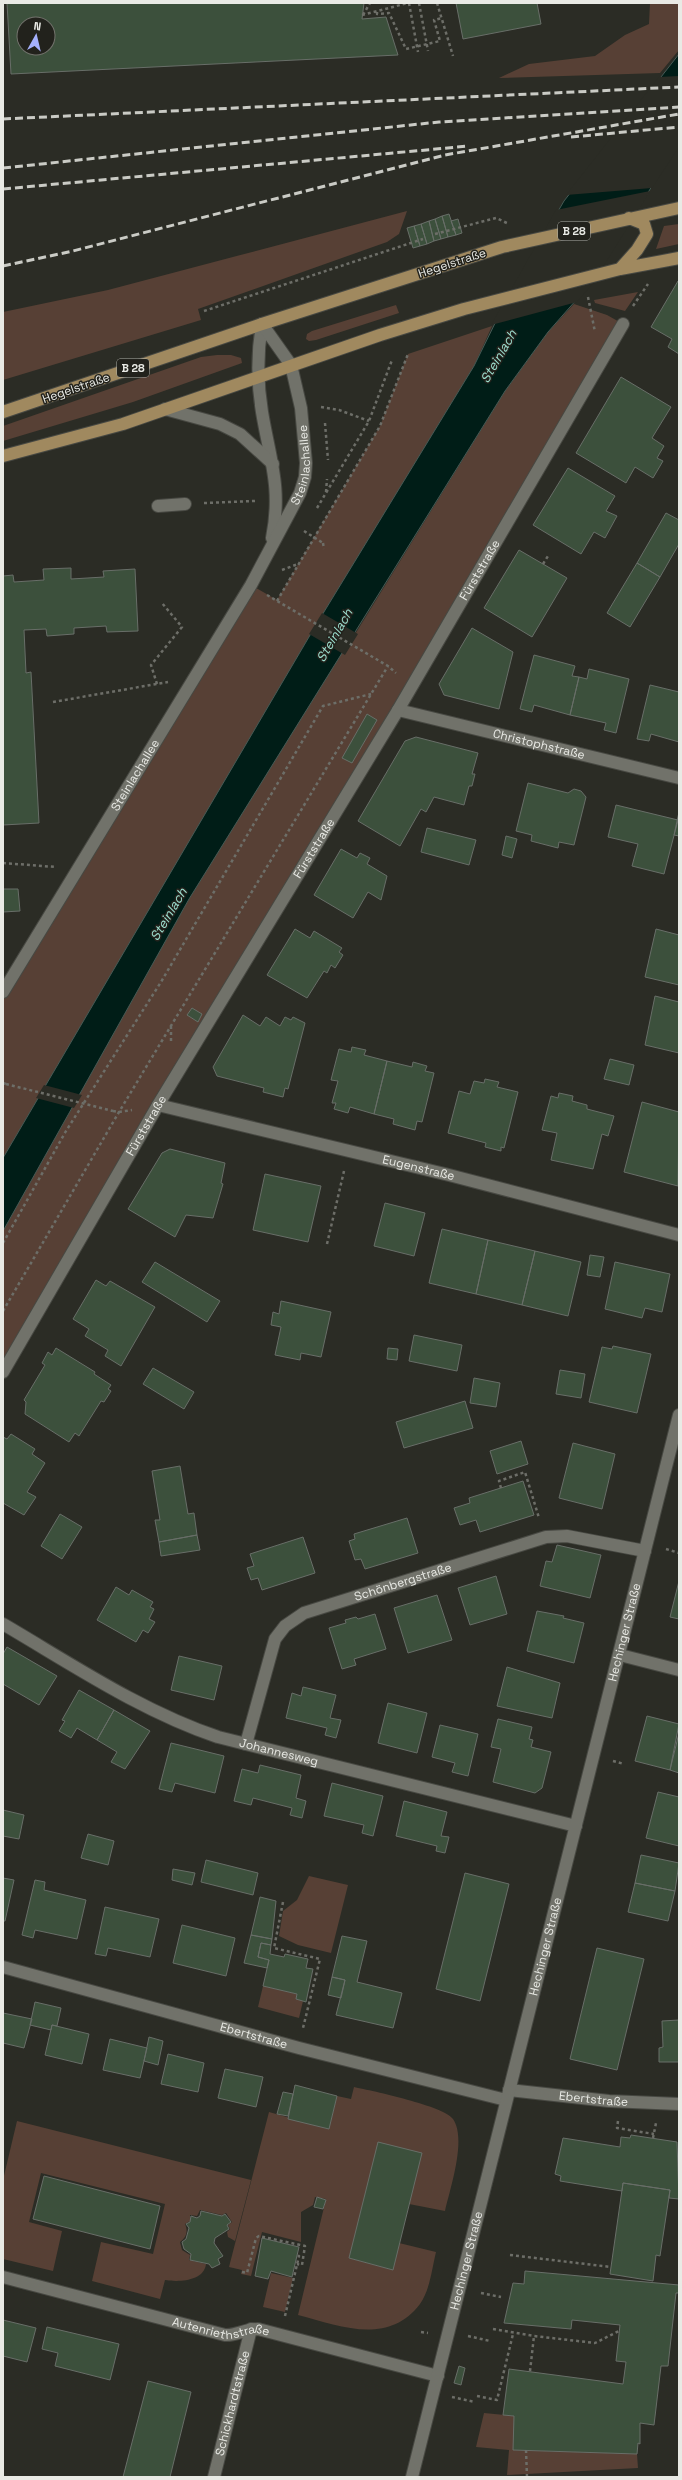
<svg xmlns="http://www.w3.org/2000/svg" width="682" height="2480" font-family="'Space Grotesk',sans-serif">
  <rect width="100%" height="100%" fill="#2b2c25"/>
  <path fill="#574035" d="M650,3h29v47l-19,23 -161,5 30,-14 66,-8 30,-21 24,-11z
    M407,211l-8,23 -12,8 -189,67 3,11 -198,60v-68l105,-22z
    M679,224v20l-23,5 8,-23z
    M638,292l-13,19 -30,-8 -1,-3z
    M574,304l33,11 16,9 -620,1047v-380l248,-406 26,15 103,-174 28,-72 84,-28 -18,40 -157,259 32,19 156,-253 43,-59z
    M396,305l3,8 -83,27 -7,1 -3,-2 1,-5 5,-3z
    M217,355h14l10,3 1,5 -109,39 -130,39v-15l198,-69z
    M309,1876l39,9 -17,68 -33,-8 -19,-9 4,-25 14,-11z
    M263,1986l34,8 -1,5 7,2 -4,17 -41,-11z
    M354,2087c19,4 90,19 99,32 14,20 -3,70 -8,92l-36,-7 -31,-61 -29,115 44,12 6,-27 37,9c-4,16 -6,38 -16,52 -32,42 -80,22 -122,11l28,-116 -11,-2 -2,8 -12,7v30l-39,-10 -11,44 -10,-2 1,-4 -13,-3 40,-155 60,17 8,-33 14,3z
    M17,2121l234,59 -16,61 -7,-4 -1,-5 3,-3 -2,-4 4,-3 -6,-9 -4,2 -22,-5 -3,6 -7,-1v6l-5,3c3,7 2,13 -5,18l2,8 8,5 -1,5 17,4c-2,18 -29,18 -41,16l-5,19 -68,-18 9,-39 52,12 12,-50 -124,-31 -12,49 33,9 -9,40 -50,-12v-79z
    M271,2273l22,5 -8,34 -22,-5z
    M484,2413l30,3v34l123,4 1,14 -131,7 2,-25 -33,-3z"/>
  <path fill="#001d17" stroke="#465a55" d="M679,54v89l-87,139 -44,50 -43,59 -316,508 -186,332v-73l313,-533 158,-259 31,-63 59,-102z"/>
  <path fill="#2b2c25" d="M679,76v71l-27,41 -86,7 93,-118z
    M650,191l-57,92 -16,19 -86,23 65,-115z
    M322,613l36,21 -13,21 -36,-21z
    M44,1085l38,10 -8,13 -38,-10z"/>
  <path fill="#3c503c" stroke="#686e68" fill-rule="evenodd" d="M7,3h357l-2,16 24,-2 12,38 -387,19zM24,24h24v24h-24z
    M456,3h81l4,21 -78,15z
    M449,214l7,21 -8,2 -6,-21z
    M442,216l6,21 -7,2 -6,-20z
    M435,219l6,20 -7,2 -5,-20z
    M458,219l4,14 -6,2 -5,-14z
    M429,221l5,20 -7,3 -6,-20z
    M421,224l6,20 -7,2 -6,-20z
    M414,226l6,20 -7,2 -6,-20z
    M678,281h1v73l-11,-7 4,-8 -21,-12z
    M621,377l50,30 -19,31 12,8 -7,12 6,3 -10,17 -18,-11 -9,16 -50,-30z
    M568,468l47,28 -9,15 11,5 -12,22 -11,-6 -13,22 -48,-29z
    M666,513l13,7v24l-19,33 -23,-14z
    M519,550l48,28 -35,59 -48,-29z
    M637,563l23,14 -30,50 -23,-14z
    M71,568v11l33,-2 -1,-6 32,-2 3,62 -31,1 -1,-6 -32,2v6l-27,2 -1,-7 -22,1 2,43 5,-1 8,151 -36,2v-249l10,-1 1,7 30,-2 -1,-11z
    M472,628l41,24 -14,57 -55,-14 -5,-11z
    M534,655l41,11 -3,10 7,1 -9,38 -36,-10 -2,7 -12,-3z
    M589,669l40,10 -13,54 -12,-3 2,-7 -36,-8 9,-38 8,2z
    M650,685l29,7v50l-28,-8 -2,7 -12,-2z
    M367,714l10,6 -25,43 -10,-5z
    M416,737l62,16 -6,21h3l-3,12h-3l-5,19 -30,-8 -8,15 -5,-3 -21,37 -42,-25 47,-80z
    M528,783l40,10 6,-4 7,2 5,6 -12,48 -15,-3 -1,6 -27,-7 1,-6 -16,-4z
    M616,805l62,15 -14,54 -32,-8 6,-22 -30,-7z
    M679,812v24l-5,-1z
    M427,828l49,12 -7,25 -48,-13z
    M506,836l11,3 -5,19 -10,-3z
    M341,849l16,9 3,-5 10,5 -3,6 20,12 -6,24 -13,-8 -15,26 -39,-23z
    M3,889h15l2,22 -17,1z
    M295,929l15,9 4,-7 28,17 -3,4 4,3 -8,13 -4,-3 -4,8 -3,-2 -17,27 -40,-23z
    M656,929l23,6v50l-34,-8z
    M655,996l24,6v51l-34,-8z
    M192,1008l10,6 -4,8 -11,-7z
    M243,1015l17,11 6,-9 14,9 5,-9 6,3 2,-3 12,6 -17,66 -3,-1 -2,9 -20,-5 1,-4 -47,-12 -4,-9z
    M352,1047l14,3 -2,5 23,6 -13,53 -24,-7 -2,6 -14,-4 2,-6h-4l6,-22 -7,-1 8,-31 12,3z
    M610,1059l24,6 -5,20 -25,-6z
    M387,1061l25,6 1,-5 14,4 -2,5 9,2 -12,49 -5,-1 -2,9 -22,-6 1,-5 -20,-5z
    M485,1079l14,3 -2,5 21,5 -14,56 -3,-1v4l-16,-4 1,-4 -38,-10 11,-42 11,3 4,-13 10,2z
    M559,1093l14,3 -1,5 15,4v4l27,7 -6,20 -6,-2 -9,35 -42,-9 6,-27 -15,-3 9,-34 7,2z
    M642,1102l37,10 -1,74 -54,-14z
    M170,1149l55,14 -4,20 2,1 -10,34 -27,-3 -11,22 -47,-28 34,-56z
    M265,1174l56,12 -13,56 -55,-12z
    M385,1203l40,10 -11,43 -40,-10z
    M442,1229l46,11 -12,54 -47,-11z
    M488,1240l47,11 -13,54 -46,-11z
    M535,1251l46,11 -13,54 -46,-11z
    M590,1255l14,2 -4,20 -13,-2z
    M155,1262l65,39 -13,21 -65,-40z
    M615,1262l55,12 -8,38 -17,-4 -3,10 -37,-9z
    M96,1280l10,6 4,-5 45,26 -34,59 -16,-10 3,-6 -23,-14 4,-7 -16,-10z
    M281,1301l50,11 -10,45 -20,-4 -1,7 -25,-5 6,-28 -10,-2 2,-13 6,2z
    M414,1335l48,10 -5,26 -48,-10z
    M613,1346l38,8 -14,59 -48,-11 13,-55 10,2z
    M56,1348l39,24 -1,2 17,11 -3,4 3,2 -7,11 -3,-1 -22,35 -4,-3 -6,9 -44,-28 1,-12 -2,-2 21,-35 -3,-2 6,-11 4,3z
    M388,1348l10,1 -1,11 -10,-1z
    M153,1368l41,24 -10,17 -41,-25z
    M560,1370l25,4 -4,24 -25,-4z
    M474,1378l26,5 -4,24 -26,-4z
    M465,1401l8,27 -69,20 -8,-26z
    M11,1434l24,15 -3,5 13,9 -18,29 9,5 -12,18 -21,-12v-66l4,2z
    M521,1441l7,23 -31,10 -7,-23z
    M573,1443l42,11 -13,55 -43,-11z
    M180,1466l8,48 6,-1 3,22 -38,7 -4,-22h5l-8,-49z
    M523,1481l11,34 -54,17 -4,-12 -16,5 -6,-17 16,-5 -1,-5z
    M60,1514l22,13 -20,32 -21,-13z
    M407,1518l11,35 -53,16 -4,-10 -6,1 -6,-19 6,-2 -1,-5z
    M197,1535l3,15 -39,6 -2,-14z
    M303,1537l12,36 -53,17 -4,-12 -7,2 -4,-12 7,-2 -4,-12z
    M557,1545l44,10 -11,43 -50,-12 6,-25 6,1z
    M496,1576l11,38 -37,11 -12,-37z
    M679,1581v38l-9,-2z
    M116,1587l13,8 3,-5 21,12 -3,5 4,2 -5,10 6,3 -7,11 -5,-3 -7,12 -39,-22z
    M437,1595l15,45 -44,13 -14,-45z
    M537,1611l27,5 -1,2 21,5 -10,40 -47,-12z
    M375,1614l11,35 -32,10 2,6 -14,4 -13,-41 17,-5 -1,-3 11,-3 2,2z
    M7,1647l50,29 -18,29 -36,-21v-30z
    M179,1656l43,10 -8,34 -43,-10z
    M507,1667l53,16 -8,35 -55,-12z
    M303,1687l33,8 -6,23 11,2 -5,18 -11,-3 2,-7 -41,-10 6,-25 9,3z
    M79,1690l35,20 -17,30 -20,-12 -6,10 -12,-7 6,-10 -3,-1z
    M388,1703l39,10 -10,40 -39,-10z
    M114,1710l36,21 -25,38 -14,-7 6,-10 -20,-12z
    M647,1716l32,8 -9,46 -35,-9z
    M498,1719l34,8 -3,12 4,1 -2,7 20,5 -9,36 -7,5 -42,-11 8,-33 -10,-2z
    M440,1725l38,9 -10,42 -16,-4 3,-9 -23,-6z
    M679,1733v40l-9,-3z
    M171,1743l53,13 -9,37 -40,-10 -3,9 -13,-3z
    M260,1765l41,10 -5,23 10,3 -4,17 -12,-3 2,-7 -39,-10 -2,7 -17,-4 8,-32 16,4z
    M332,1783l51,13 -10,40 -11,-3 2,-8 -40,-9z
    M658,1792l21,5v49l-33,-8z
    M404,1801l43,11 -6,24 8,1 -4,16 -9,-2 1,-5 -41,-10z
    M3,1810l21,5 -5,24 -16,-3z
    M88,1834l26,7 -6,24 -27,-7z
    M641,1855l38,8 -4,28 -40,-8z
    M206,1860l52,13 -5,22 -52,-13z
    M173,1869l22,4 -3,12 -20,-5z
    M465,1873l44,11 -29,117 -44,-12z
    M3,1878l11,2 -9,41h-2z
    M35,1880l10,2 -1,8 42,10 -9,39 -42,-9 -2,8 -11,-3z
    M635,1883l40,8 -7,30 -40,-9z
    M260,1897l16,4 -4,38 -21,-4z
    M105,1907l54,12 -9,38 -42,-9 -2,8 -11,-2z
    M182,1925l53,13 -9,38 -53,-13z
    M251,1935l21,4 -1,6 -10,-2 -3,14 11,3 -2,8 -23,-5z
    M342,1936l25,5 -10,41 45,11 -9,35 -57,-13 9,-35 -13,-3z
    M261,1943l10,2 -1,9 14,3 1,-3 23,5 -2,9 7,1 -7,33 -10,-3 1,-5 -34,-8 6,-26 -11,-3z
    M597,1948l47,11 -27,111 -47,-11z
    M332,1977l13,3 -4,18 -13,-3z
    M35,2002l26,6 -4,18 -5,-1 -1,5 -21,-5z
    M3,2013l29,6 -8,29 -21,-5z
    M679,2020v42h-20v-14l4,-1 -1,-26z
    M52,2025l37,9 -7,30 -37,-9z
    M149,2037l14,4 -5,24 -14,-4z
    M110,2039l37,9 -7,30 -37,-8z
    M168,2054l36,9 -6,29 -37,-8z
    M225,2069l38,8 -7,30 -38,-9z
    M295,2085l42,11 -8,33 -41,-10z
    M283,2092l10,2 -5,22 -11,-2z
    M631,2135l46,7 2,57 -10,-1 1,-8 -47,-7 -1,8 -62,-10 1,-5 -6,-2 8,-36 57,9 1,-10 9,1z
    M378,2142l44,11 -29,117 -44,-12z
    M44,2176l116,30 -10,43 -117,-30z
    M623,2183l47,7 -10,66 -4,-1 -3,26 -43,-7z
    M317,2197l9,3 -3,9 -9,-2z
    M201,2211l21,5 3,-2 6,8 -4,3 2,4 -14,9 -1,5 9,13 -5,3 2,5 -8,4 -3,-4 -19,-4 1,-6 -7,-5 -2,-7 4,-3 3,-11 -3,-4 4,-2 1,-6 6,2 3,-2z
    M262,2238l37,9 -7,30 -21,-6 -3,8 -13,-3z
    M525,2271l154,14v8h-3l-8,73h-7l-7,59 -14,-2v21l-2,-1 -1,11 -124,-4 1,-34 -11,-1 6,-46 114,15 3,-22 -10,-1 4,-36 -48,-5 -1,9 -67,-6 9,-40 11,1z
    M3,2320l33,8 -9,34 -24,-6z
    M47,2327l72,17 -9,36 -55,-14 3,-13 -16,-4z
    M459,2366l6,2 -4,17 -7,-2z
    M148,2381l43,11 -21,85h-47z"/>
  <g fill="none" stroke-linecap="round" stroke-linejoin="round">
    <defs>
      <path id="lane" d="M158,506l27,-2
        M620,1655l59,15"/>
      <g id="street">
        <path d="M262,324c-5,30 -5,58 0,88 8,48 20,76 10,126"/>
        <path d="M165,409l55,15 20,10 33,30"/>
        <path id="s1" d="M398,710l281,68"/>
        <path id="s2" d="M3,992l248,-407 49,-92 5,-16 1,-14 -5,-55 -10,-43 -29,-41"/>
        <path id="s3" d="M158,1105l291,70 230,60"/>
        <path id="s4" d="M3,1372l155,-267 240,-395 225,-386"/>
        <path id="s5" d="M3,1624c70,41 138,87 215,113l358,89"/>
        <path id="s6" d="M246,1744l29,-105 10,-13 19,-13 242,-76 21,-1 78,15"/>
        <path id="s7" d="M3,1967l296,81 207,52"/>
        <path id="s8" d="M509,2090l100,11 70,3"/>
        <path id="s9" d="M3,2277l222,58c11,1 20,-6 33,-6l180,47"/>
        <path id="s10" d="M214,2477l37,-148"/>
      </g>
      <g id="secondary">
        <path id="s11" d="M412,2477l267,-1062"/>
      </g>
      <path id="primary" d="M620,269l17,-19 10,-16 -3,-10 -15,-6
        M3,412l259,-88 240,-77 177,-39
        M3,456l120,-32 257,-89 84,-26 156,-40 59,-11"/>
    </defs>
    <use href="#lane" stroke="#474842" stroke-width="14"/>
    <use href="#street" stroke="#474842" stroke-width="14"/>
    <use href="#secondary" stroke="#474842" stroke-width="14"/>
    <use href="#primary" stroke="#474842" stroke-width="14"/>
    <path stroke="#6d6e68" stroke-width="2.5" stroke-dasharray="3 3" stroke-linecap="butt" d="M409,3l9,49
      M419,3l9,48
      M437,3l16,53
      M377,12v2l12,-1 17,36 34,-8 -6,-21 8,-2
      M362,15l46,-12
      M363,15l7,-12
      M435,234l61,-16 13,6
      M588,297l7,35
      M633,306l15,-22
      M204,311l219,-72
      M321,407l18,3 30,11
      M325,423l3,37
      M326,492l1,-13
      M204,503l51,-2
      M317,508l52,-87 23,-61
      M304,531l19,12
      M323,543l1,6
      M543,564l5,-8
      M282,570l16,-6
      M267,595l121,71 8,7
      M277,601l103,-175 28,-72
      M157,684l-6,-19 31,-38 -20,-24
      M53,702l115,-20
      M3,863l53,4
      M171,1026v15
      M3,1083l3,1
      M113,1111l6,1 13,-2
      M3,1243l63,-112 95,-149 162,-276 48,-12
      M327,1244l17,-73
      M3,1311l116,-199 269,-446
      M501,1488l-2,-7 26,-9 14,46
      M666,1549l13,4
      M613,1761l11,3
      M283,1902l-9,46 46,11 -17,69
      M618,2121l-1,7 37,6
      M653,2138l3,-15
      M510,2255l101,12
      M242,2272l5,1 9,-35 3,-2 46,10 -3,19 -5,-1
      M481,2293l20,4
      M285,2316l14,-60h-2
      M493,2329l41,7 61,7 24,-12
      M421,2332l7,1
      M468,2336l22,5
      M530,2371l4,-35
      M477,2396l20,4 16,-66
      M452,2397l23,5
      M526,2450l1,27"/>
    <use href="#lane" stroke="#71726a" stroke-width="12"/>
    <use href="#street" stroke="#71726a" stroke-width="12"/>
    <use href="#secondary" stroke="#71726a" stroke-width="12"/>
    <use href="#primary" stroke="#a0895f" stroke-width="12"/>
    <path stroke="#cacbc5" stroke-width="3" stroke-dasharray="8 4" stroke-linecap="butt" d="M3,119l676,-32
      M571,137l108,-10
      M3,168l436,-46 240,-15
      M3,189l466,-43
      M3,266l70,-15 372,-96 234,-41"/>
    <path stroke="#6d6e68" stroke-width="2.5" stroke-dasharray="3 3" stroke-linecap="butt" d="M6,1084l107,27"/>
  </g>
  <g text-anchor="middle" stroke-width="3" stroke-linejoin="round" paint-order="stroke">
    <g fill="#22221c" stroke="#adaea9" stroke-width="1">
      <rect x="558" y="222" width="32" height="18" rx="3"/>
      <rect x="117" y="359" width="32" height="18" rx="3"/>
    </g>
    <g font-size="11" font-weight="bold" fill="#e9eae5">
      <text x="574" y="235">B 28</text>
      <text x="133" y="372">B 28</text>
    </g>
    <g font-size="12" fill="#e9eae5" stroke="#22221c">
      <text transform="translate(452 263) rotate(-18)" y="4">Hegelstraße</text>
      <text transform="translate(76 388) rotate(-19)" y="4">Hegelstraße</text>
      <text dy="4" stroke="none"><textPath href="#s2" startOffset="609">Steinlachallee</textPath></text>
      <text dy="4" stroke="none"><textPath href="#s4" startOffset="933">Fürststraße</textPath></text>
      <text dy="4" stroke="none"><textPath href="#s1" startOffset="145">Christophstraße</textPath></text>
      <text dy="4" stroke="none"><textPath href="#s2" startOffset="254">Steinlachallee</textPath></text>
      <text dy="4" stroke="none"><textPath href="#s4" startOffset="609">Fürststraße</textPath></text>
      <text dy="4" stroke="none"><textPath href="#s4" startOffset="285">Fürststraße</textPath></text>
      <text dy="4" stroke="none"><textPath href="#s3" startOffset="268">Eugenstraße</textPath></text>
      <text dy="4" stroke="none"><textPath href="#s6" startOffset="252">Schönbergstraße</textPath></text>
      <text dy="4" stroke="none"><textPath href="#s11" startOffset="871">Hechinger Straße</textPath></text>
      <text dy="4" stroke="none"><textPath href="#s5" startOffset="306">Johannesweg</textPath></text>
      <text dy="4" stroke="none"><textPath href="#s11" startOffset="547">Hechinger Straße</textPath></text>
      <text dy="4" stroke="none"><textPath href="#s7" startOffset="260">Ebertstraße</textPath></text>
      <text dy="4" stroke="none"><textPath href="#s8" startOffset="85">Ebertstraße</textPath></text>
      <text dy="4" stroke="none"><textPath href="#s11" startOffset="223">Hechinger Straße</textPath></text>
      <text dy="4" stroke="none"><textPath href="#s9" startOffset="225">Autenriethstraße</textPath></text>
      <text dy="4" stroke="none"><textPath href="#s10" startOffset="76">Schickhardtstraße</textPath></text>
    </g>
    <g font-size="13" font-style="italic" fill="#9ee1d1" stroke="#22221c">
      <text transform="translate(498 356) rotate(-60)" y="5">Steinlach</text>
      <text transform="translate(334 635) rotate(-60)" y="5">Steinlach</text>
      <text transform="translate(168 914) rotate(-59)" y="5">Steinlach</text>
    </g>
  </g>
  <rect width="682" height="2480" fill="none" stroke="#e9eae5" stroke-width="8"/>
  <g transform="translate(36 36) rotate(8)"><circle r="19" fill="#22221c" stroke="#72726c"/>
  <path d="M0-3L7 15L0 10L-7 15Z" fill="#a5b1fc"/>
  <text y="-6" font-size="11" font-weight="bold" text-anchor="middle" fill="#e9eae5">N</text>
  </g>
</svg>
